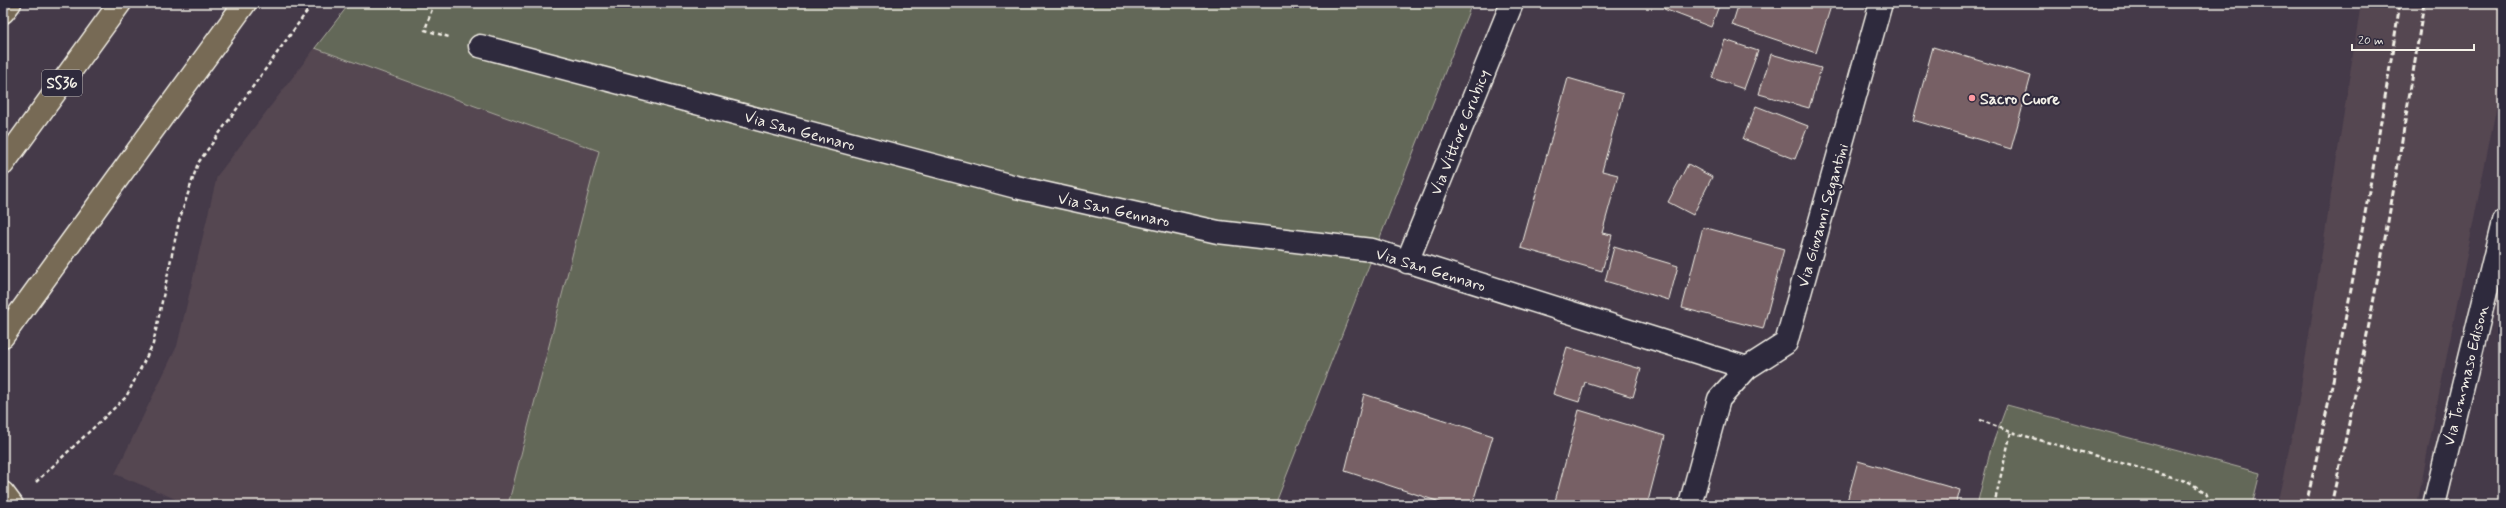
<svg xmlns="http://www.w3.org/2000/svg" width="2506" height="508" font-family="Mynerve,sans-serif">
  <rect width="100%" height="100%" fill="#453a49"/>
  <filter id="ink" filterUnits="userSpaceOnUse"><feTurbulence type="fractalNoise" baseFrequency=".025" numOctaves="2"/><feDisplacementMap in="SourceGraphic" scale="8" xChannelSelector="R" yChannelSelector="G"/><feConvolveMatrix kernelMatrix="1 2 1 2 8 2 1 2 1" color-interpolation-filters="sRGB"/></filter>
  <g filter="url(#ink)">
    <path fill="#544651" d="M2361,3h142v71l-86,431h-140l20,-93z
      M315,48l284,103 -91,354h-318l-75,-31 62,-128 40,-170z"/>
    <path fill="#646758" stroke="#acaca0" d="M350,3h1122l-197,502h-767l91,-354 -284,-103z
      M2007,405l253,68 -8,32h-275l14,-57z"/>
    <path fill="#776165" stroke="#f4f1e8" d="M1667,3h53l-9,24 -47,-18z
      M1739,3h93l-16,50 -84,-28z
      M1725,40l33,11 -14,38 -32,-11z
      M1933,47l98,29 -20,73 -98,-29z
      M1771,54l50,14 -12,40 -50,-14z
      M1568,78l55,16 -21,77 16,4 -16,58 10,2 -10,36 -81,-23z
      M1756,106l52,20 -13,33 -52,-20z
      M1688,164l24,13 -19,38 -25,-13z
      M1703,227l81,22 -21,80 -81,-21z
      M1614,247l64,19 -9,34 -64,-19z
      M1567,347l74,22 -8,28 -48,-15 -6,20 -26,-8z
      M1364,394l129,42 -21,69h-23l-104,-34z
      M1579,410l86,26 -18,69h-93z
      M1858,461l102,29 -4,15h-110z"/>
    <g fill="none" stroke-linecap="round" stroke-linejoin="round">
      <defs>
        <path id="minor" d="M480,46l536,141 202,45 154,18 375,118
          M1407,262l105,-259
          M1690,505l29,-106 28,-31 39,-25 95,-340
          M2434,505l69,-283"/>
        <path id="highway" d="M3,12l7,-9
          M3,164l117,-161
          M3,336l242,-333
          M3,493l9,12"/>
      </defs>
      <use href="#minor" stroke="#f4f1e8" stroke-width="25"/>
      <use href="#highway" stroke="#f4f1e8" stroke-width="25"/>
      <path stroke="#f4f1e8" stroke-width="2.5" stroke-dasharray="4 3" stroke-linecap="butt" d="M434,3l-9,27 24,7
        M1980,420l31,12 178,50 17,11 5,12
        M36,482l90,-85 27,-53 26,-123 19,-58 115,-160
        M1994,505l17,-73"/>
      <use href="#minor" stroke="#2f2a3d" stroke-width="22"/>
      <use href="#highway" stroke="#776a54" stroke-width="22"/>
      <path stroke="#f4f1e8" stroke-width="3" stroke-dasharray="6 3" stroke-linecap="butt" d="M2306,505c38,-166 68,-334 94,-502
        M2331,505c38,-166 67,-334 93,-502"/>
    </g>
  </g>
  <circle fill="#ff9aa2" stroke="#2f2a3d" stroke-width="1.5" cx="1972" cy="98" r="4"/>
  <g text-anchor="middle" stroke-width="4" stroke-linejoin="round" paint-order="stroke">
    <rect fill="#2f2a3d" stroke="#b9b5b5" stroke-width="1" x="42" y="70" width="40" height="26" rx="3"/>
    <g font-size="15" font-weight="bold" fill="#f4f1e8">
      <text x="62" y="88">SS36</text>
    </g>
    <g font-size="16" font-weight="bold" fill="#f4f1e8" stroke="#2f2a3d" text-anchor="start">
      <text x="1980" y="104">Sacro Cuore</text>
    </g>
    <g font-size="16" fill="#f4f1e8" stroke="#2f2a3d">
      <text transform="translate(800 130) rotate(15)" y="6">Via San Gennaro</text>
      <text transform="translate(1459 132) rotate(-68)" y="6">Via Vittore Grubicy</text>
      <text transform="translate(1114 209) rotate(12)" y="6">Via San Gennaro</text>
      <text transform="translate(1822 215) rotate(-74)" y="6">Via Giovanni Segantini</text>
      <text transform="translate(1431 269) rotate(17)" y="6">Via San Gennaro</text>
      <text transform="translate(2465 375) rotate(-76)" y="6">Via Tommaso Edison</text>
    </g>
  </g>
  <rect width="2506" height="508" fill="none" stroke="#2f2a3d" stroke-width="16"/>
  <rect x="8" y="8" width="2490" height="492" fill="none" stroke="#f4f1e8" stroke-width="1.5" filter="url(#ink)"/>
  <path d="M2352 44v6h122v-6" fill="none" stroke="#f4f1e8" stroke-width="2"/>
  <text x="2358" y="44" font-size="12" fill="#f4f1e8" stroke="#2f2a3d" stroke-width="3" paint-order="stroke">20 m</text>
</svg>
